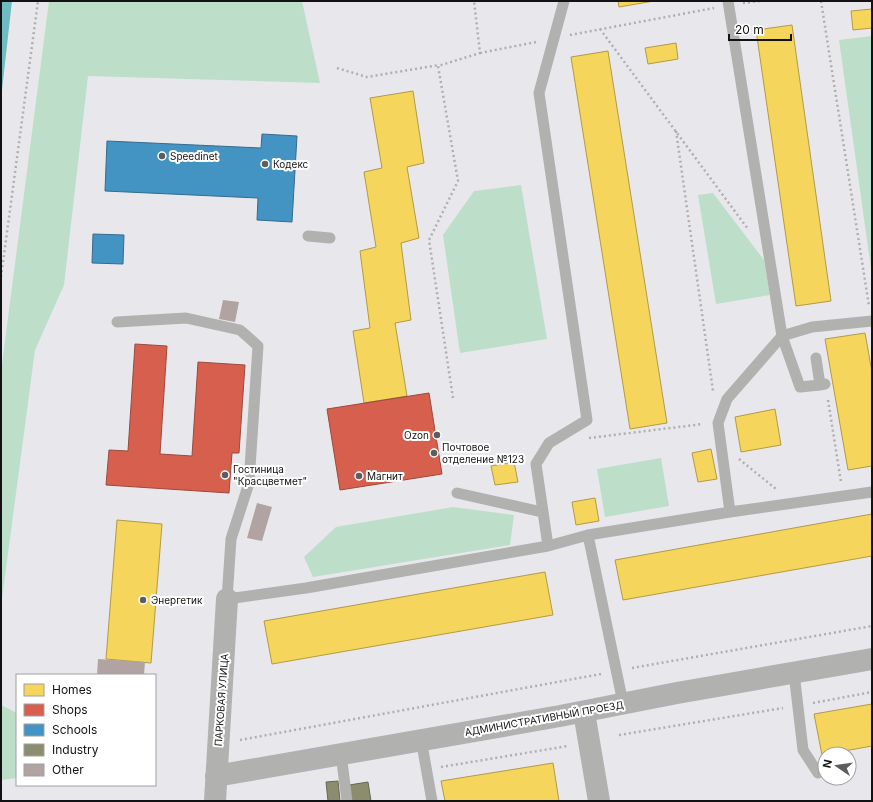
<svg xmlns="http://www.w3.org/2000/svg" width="873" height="802" font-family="Inter,sans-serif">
  <rect width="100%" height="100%" fill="#e8e8ec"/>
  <path fill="#bddec9" d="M49,1h253l18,82 -232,-7 -24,209 -29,65 -34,256v-234z
    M872,36v240l-33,-236z
    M521,185l26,154 -87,14 -17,-118 31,-44z
    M713,193l51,67 6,35 -54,9 -18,-109z
    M661,458l8,48 -64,11 -8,-48z
    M453,507l61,8 -4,30 -197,32 -9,-20 32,-30z
    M1,705l16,8v65l-16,2z"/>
  <path fill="#6ebcc1" d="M1,1h11l-11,98z"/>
  <path fill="#f6d55c" stroke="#b29a46" d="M618,1h36l-35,6z
    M872,9v19l-19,2 -2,-19z
    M792,25l39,276 -35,5 -40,-276z
    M676,43l2,16 -30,5 -3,-16z
    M608,51l59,372 -37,6 -59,-372z
    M413,91l11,72 -17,4 12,71 -18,5 10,77 -16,3 12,73 -43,7 -11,-72 17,-3 -10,-77 16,-4 -12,-75 18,-4 -12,-70z
    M865,333l7,39v94l-24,4 -23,-131z
    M775,409l6,36 -40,7 -6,-35z
    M711,449l6,30 -19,3 -6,-29z
    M514,462l4,20 -23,3 -4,-19z
    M595,498l4,23 -23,4 -4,-23z
    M872,514v42l-249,44 -8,-40z
    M117,520l45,4 -11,139 -45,-4z
    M545,572l8,43 -281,49 -8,-43z
    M872,704v42l-50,9 -8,-41z
    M553,763l6,38h-114l-4,-20z"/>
  <path fill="#d6604d" stroke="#9b493c" d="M135,344l32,2 -7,108 32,2 6,-94 47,3 -6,88h-7l-3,40 -123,-8 3,-35 19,1z
    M429,393l13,81 -102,16 -13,-81z"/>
  <path fill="#4393c3" stroke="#346c8e" d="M262,134l35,2 -5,86 -35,-2 1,-22 -153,-7 2,-50 154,7z
    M93,234l31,1 -1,29 -31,-1z"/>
  <path fill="#8c8c6e" stroke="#676753" d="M338,781l2,20h-12l-2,-19z
    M368,782l3,19h-19l-3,-16z"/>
  <path fill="#b1a3a2" d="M223,300l16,2 -4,20 -16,-3z
    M257,503l15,4 -10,34 -15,-3z
    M98,659l47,3 -1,13h-47z"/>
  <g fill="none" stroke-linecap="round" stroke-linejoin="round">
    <path stroke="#afafb0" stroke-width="2.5" stroke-dasharray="2 3" stroke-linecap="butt" d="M821,1l48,305
      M743,3l17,-2
      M600,29l148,200
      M570,35l144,-27
      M480,53l56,-11
      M337,68l30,9 72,-12
      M676,131l37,260
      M1,277l37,-276
      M453,398l-24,-158 29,-59 -20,-115 42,-13 -6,-52
      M828,400l13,82
      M589,438l114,-14
      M739,459l37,30
      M632,668l240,-42
      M813,703l59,-11
      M619,735l164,-27
      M240,740l361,-66
      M441,767l127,-21"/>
    <path stroke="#b1b1b0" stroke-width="11" d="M728,1l54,335 18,51 20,-2
      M308,236l22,2
      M117,322l69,-4 54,12 18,16 -9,137 -18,56 -4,60 79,-11 242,-42 40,-11 142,-23 142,-20
      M816,358l4,27 5,-1
      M457,493l85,19
      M730,512l-12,-89 9,-24 55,-63 30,-9 60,-6
      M588,535l35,168
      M548,546l-12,-82 13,-21 38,-23 -48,-327 25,-92
      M794,673l9,77 15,23
      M421,739l11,62
      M341,754l6,47"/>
    <path stroke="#b1b1b0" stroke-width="22" d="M584,712l15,89
      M216,776l344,-60 117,-23 195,-34
      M215,801l12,-202"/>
  </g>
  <g fill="#5d5d60" stroke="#fff" stroke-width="1.5">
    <circle cx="162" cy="156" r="4"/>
    <circle cx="265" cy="164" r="4"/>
    <circle cx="437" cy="435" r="4"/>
    <circle cx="434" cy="453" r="4"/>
    <circle cx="225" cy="475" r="4"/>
    <circle cx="359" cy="476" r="4"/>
    <circle cx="143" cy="600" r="4"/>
  </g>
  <g text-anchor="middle" stroke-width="4" stroke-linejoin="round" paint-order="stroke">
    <g font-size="10" fill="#121214" stroke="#fff" text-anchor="start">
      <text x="170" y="160">Speedinet</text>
      <text x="273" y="168">Кодекс</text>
      <text x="429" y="439" text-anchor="end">Ozon</text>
      <text x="442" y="451">Почтовое<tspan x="442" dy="12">отделение №123</tspan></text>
      <text x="233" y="473">Гостиница<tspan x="233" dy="12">"Красцветмет"</tspan></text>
      <text x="367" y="480">Магнит</text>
      <text x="151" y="604">Энергетик</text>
    </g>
    <g font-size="10" fill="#121214" stroke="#fff">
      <text transform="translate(221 700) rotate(-86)" y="4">ПАРКОВАЯ УЛИЦА</text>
      <text transform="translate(544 718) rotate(-10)" y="4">АДМИНИСТРАТИВНЫЙ ПРОЕЗД</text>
    </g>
  </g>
  <rect width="873" height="802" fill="none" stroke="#121214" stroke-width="4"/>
  <rect x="16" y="674" width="140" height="112" fill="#ffffff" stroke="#a0a0a1"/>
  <rect x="24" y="684" width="20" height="12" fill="#f6d55c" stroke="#a0a0a1"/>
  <text x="52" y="694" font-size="12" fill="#121214">Homes</text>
  <rect x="24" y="704" width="20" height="12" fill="#d6604d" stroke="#a0a0a1"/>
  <text x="52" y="714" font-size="12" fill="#121214">Shops</text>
  <rect x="24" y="724" width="20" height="12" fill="#4393c3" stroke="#a0a0a1"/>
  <text x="52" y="734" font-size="12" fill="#121214">Schools</text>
  <rect x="24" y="744" width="20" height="12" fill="#8c8c6e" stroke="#a0a0a1"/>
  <text x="52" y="754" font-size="12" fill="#121214">Industry</text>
  <rect x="24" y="764" width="20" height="12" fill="#b1a3a2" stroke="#a0a0a1"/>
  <text x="52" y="774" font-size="12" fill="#121214">Other</text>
  <g transform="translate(837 766) rotate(283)"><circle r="19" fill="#ffffff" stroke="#a0a0a1"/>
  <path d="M0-3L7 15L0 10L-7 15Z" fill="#5d5d60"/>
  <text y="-6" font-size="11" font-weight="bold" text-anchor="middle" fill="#121214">N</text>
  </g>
  <path d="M729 34v6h62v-6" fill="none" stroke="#121214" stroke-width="2"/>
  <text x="735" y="34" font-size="12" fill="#121214" stroke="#ffffff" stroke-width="3" paint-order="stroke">20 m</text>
</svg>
